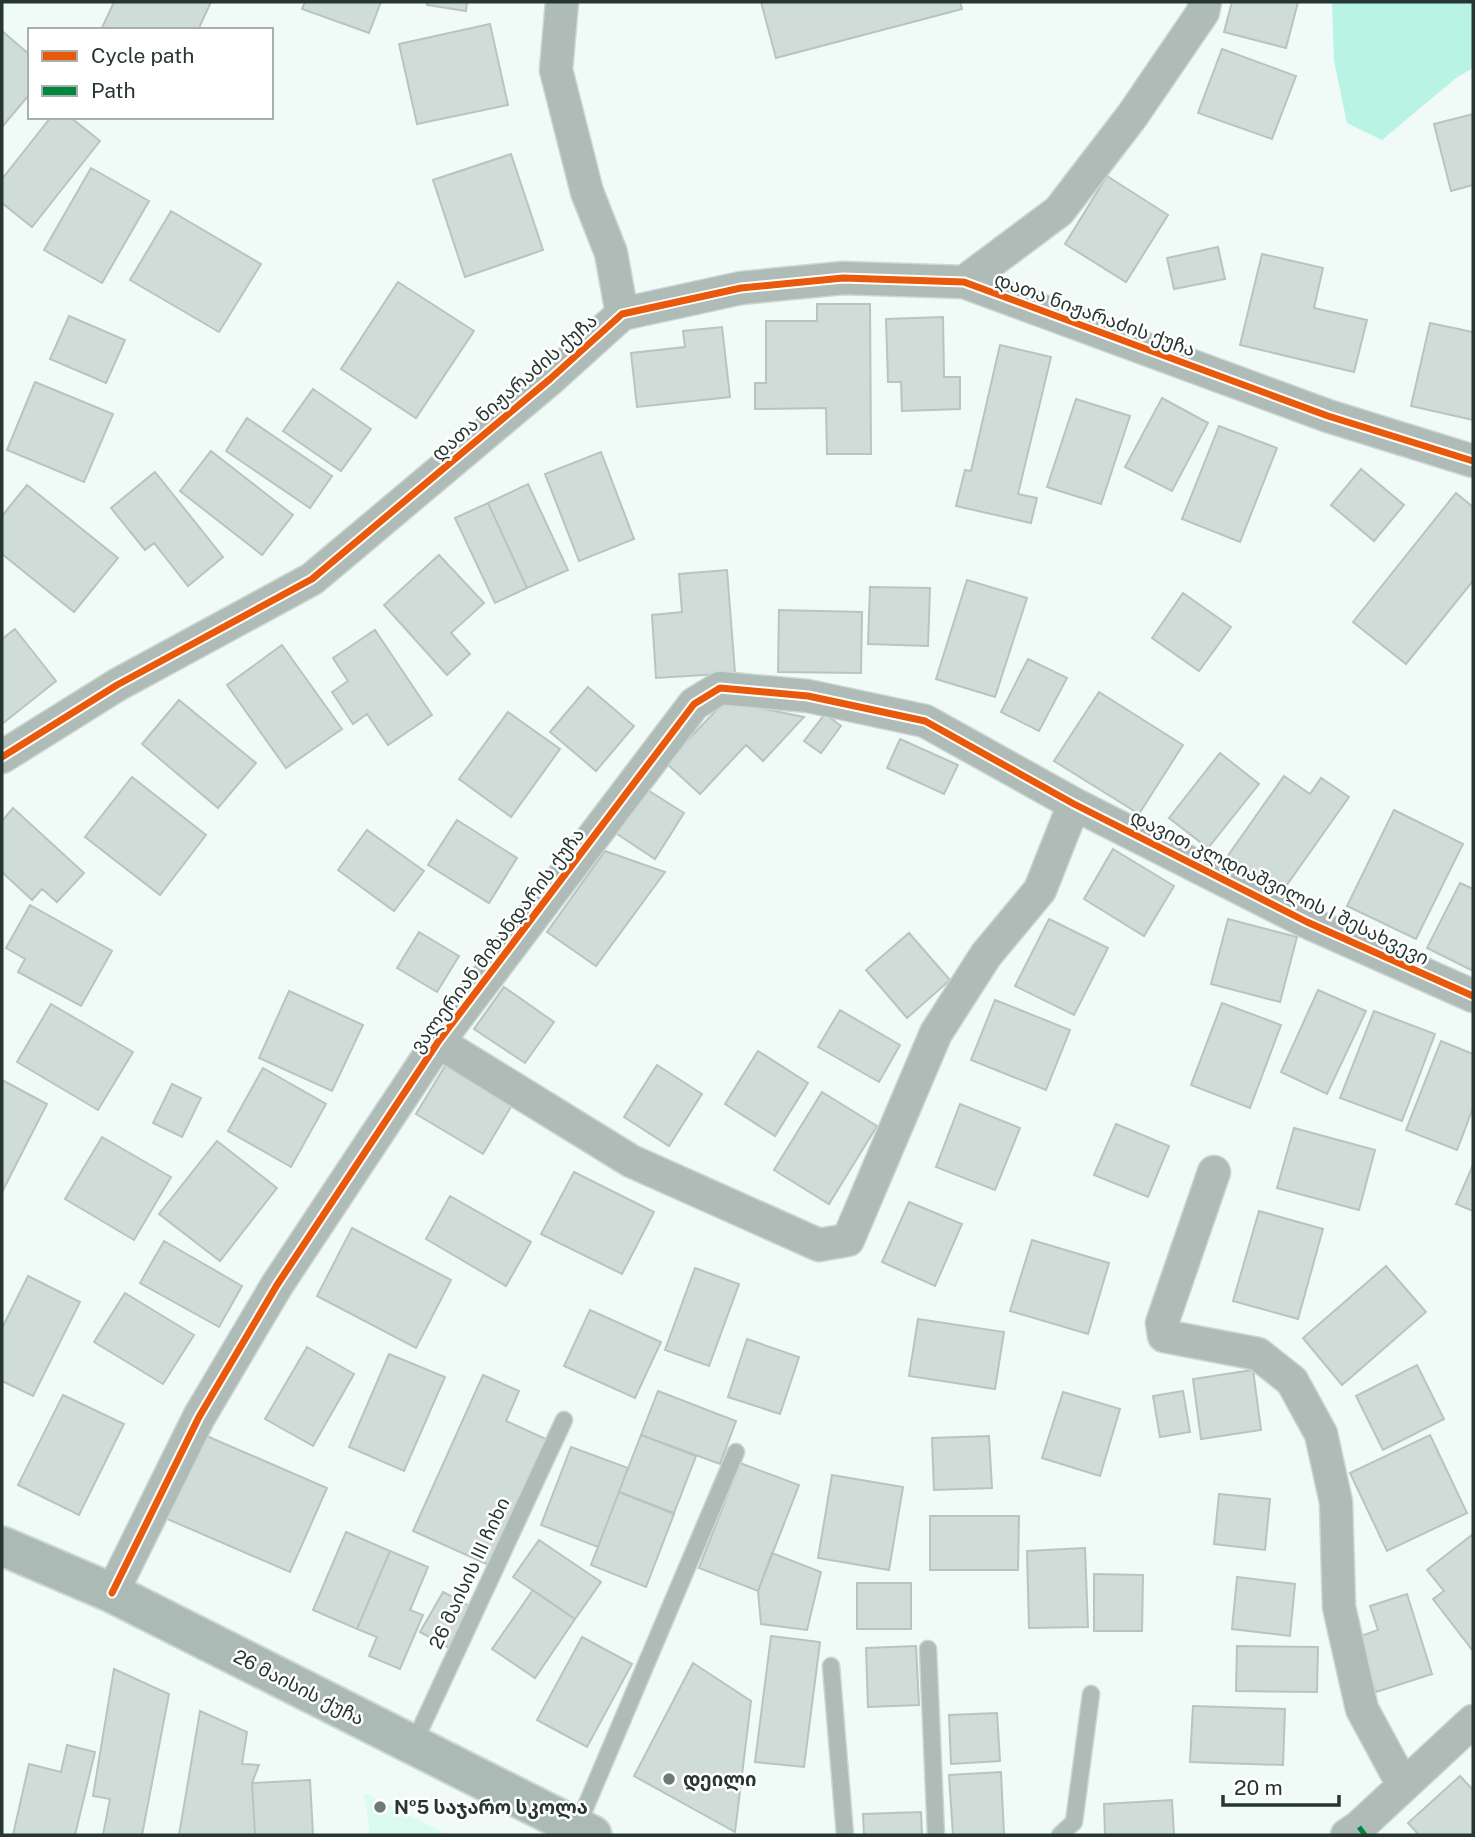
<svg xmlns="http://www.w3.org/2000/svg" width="1475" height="1837" font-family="'Public Sans','Noto Sans Georgian',sans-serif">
  <rect width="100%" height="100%" fill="#f0faf7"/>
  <path fill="#dbfbf1" d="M364,1793l59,29 24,13h-77z"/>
  <path fill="#b9f3e4" d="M1332,2h141v66l-17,10 -74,62 -35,-17 -13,-62z"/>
  <path fill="#d0dcd8" stroke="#b8c4c1" stroke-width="2" d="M114,2h97l-13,28h-97z
    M305,2h76l-12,31 -67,-24z
    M427,2h40l-1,9 -39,-6z
    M761,2h199l2,7 -186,49z
    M1232,2h66l-12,46 -62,-16z
    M490,24l18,81 -91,19 -18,-80z
    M2,31l28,24v39l-28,33z
    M1222,49l74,27 -24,63 -74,-26z
    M1473,114v71l-22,6 -17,-67z
    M51,117h19l30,24 -68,86 -30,-24v-24z
    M511,154l32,96 -78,27 -32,-97z
    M91,168l58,33 -47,82 -58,-33z
    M1107,176l61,39 -42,67 -61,-38z
    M171,211l90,53 -42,68 -89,-52z
    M1218,247l7,32 -51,10 -7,-31z
    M1262,254l61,14 -9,40 53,12 -13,52 -114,-27z
    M398,282l76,49 -58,87 -75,-49z
    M817,304h53l1,150h-44l-1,-46 -71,1v-26h11v-62h51z
    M69,316l56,24 -19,43 -56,-24z
    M943,317l1,60h16v32l-58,2 -1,-29h-13l-2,-63z
    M1430,323l43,9v88l-62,-14z
    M722,327l8,70 -93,10 -6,-54 54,-6 -2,-16z
    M1000,345l51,12 -33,137 19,4 -6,25 -75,-17 9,-36 6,1z
    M35,382l78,32 -29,68 -77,-32z
    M313,389l58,40 -30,42 -58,-40z
    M1162,398l46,25 -36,68 -47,-24z
    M1076,399l54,17 -29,88 -54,-17z
    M247,418l85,58 -22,32 -84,-57z
    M1219,426l58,22 -37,94 -58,-23z
    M211,451l82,64 -31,40 -82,-64z
    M601,452l33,87 -55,22 -34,-87z
    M1361,469l43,36 -30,36 -43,-36z
    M155,472l68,85 -35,29 -34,-43 -9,7 -34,-42z
    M528,484l40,86 -41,18 -39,-85z
    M27,485l91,73 -44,54 -72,-58v-38z
    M1456,493l17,14v74l-67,83 -53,-42z
    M488,503l39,85 -32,15 -40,-85z
    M439,555l45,48 -33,30 19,21 -23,21 -63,-70z
    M727,570l8,103 -79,5 -4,-63 30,-3 -3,-38z
    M967,580l60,18 -32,99 -59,-18z
    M870,587l60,1 -2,58 -60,-2z
    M1183,593l48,34 -32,44 -47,-33z
    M779,610l83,2 -1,61 -83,-1z
    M15,629l41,52 -54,43v-85z
    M375,630l57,85 -44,30 -21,-31 -14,10 -21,-32 16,-11 -15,-23z
    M282,645l60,84 -56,39 -59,-83z
    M1028,659l39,19 -28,53 -38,-19z
    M588,687l46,39 -38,45 -46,-39z
    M1099,692l84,53 -44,69 -85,-53z
    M179,700l77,63 -38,45 -76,-64z
    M725,701l79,16 -41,44 -17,-16 -46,49 -34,-31z
    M508,712l52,37 -49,68 -52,-38z
    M825,714l16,12 -20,27 -17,-12z
    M900,739l58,26 -14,29 -57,-26z
    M1220,753l39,31 -51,64 -39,-30z
    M1284,776l26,18 11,-16 28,19 -65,92 -57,-32z
    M132,777l74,58 -46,60 -75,-58z
    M643,787l41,26 -29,46 -41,-27z
    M13,808l71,65 -27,29 -15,-13 -10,11 -30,-28v-51z
    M1394,810l69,34 -47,95 -69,-33z
    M457,820l60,38 -28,45 -61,-38z
    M367,830l57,41 -30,40 -56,-41z
    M1113,849l61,37 -30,50 -60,-37z
    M605,851l60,21 -69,94 -49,-34z
    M1460,883l13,6v82l-46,-23z
    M30,905l82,46 -31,55 -63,-34 7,-13 -19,-11z
    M1049,919l59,29 -34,67 -59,-29z
    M1228,919l69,18 -17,65 -69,-18z
    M419,932l40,24 -22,36 -40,-24z
    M909,933l41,47 -43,38 -41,-48z
    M504,987l50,35 -29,41 -51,-34z
    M1318,990l48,21 -39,83 -46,-22z
    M289,991l74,34 -31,66 -73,-33z
    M995,1000l75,30 -24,60 -75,-30z
    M1222,1003l59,22 -31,83 -59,-23z
    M51,1004l82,48 -35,58 -81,-48z
    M840,1010l60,35 -21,37 -61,-35z
    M1374,1011l61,23 -33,87 -62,-23z
    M1441,1041l32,13v54l-16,42 -51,-20z
    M758,1051l50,32 -33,53 -50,-32z
    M657,1065l45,29 -33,52 -45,-29z
    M445,1066l67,39 -29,49 -67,-40z
    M263,1068l63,36 -35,63 -63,-36z
    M2,1080l45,24 -45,88z
    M172,1084l29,14 -19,39 -29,-14z
    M822,1092l55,34 -48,78 -55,-34z
    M960,1104l60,24 -25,62 -59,-23z
    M1116,1124l53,22 -21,51 -54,-22z
    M1294,1128l81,22 -16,60 -82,-22z
    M102,1137l69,40 -37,63 -69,-41z
    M217,1141l60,47 -57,73 -61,-47z
    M1473,1165v46l-17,-7z
    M574,1172l80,40 -32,62 -81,-40z
    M450,1196l81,46 -25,44 -80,-47z
    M909,1202l53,22 -27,62 -53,-24z
    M1259,1211l64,18 -25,90 -65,-18z
    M352,1228l99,52 -35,68 -99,-52z
    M1032,1240l77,23 -21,71 -78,-23z
    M164,1241l78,45 -23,41 -79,-44z
    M1386,1266l40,46 -84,73 -39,-47z
    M695,1268l44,16 -30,82 -44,-16z
    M28,1276l52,26 -47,94 -31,-15v-53z
    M125,1293l69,42 -31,49 -69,-42z
    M590,1310l71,32 -26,56 -71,-32z
    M918,1319l86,13 -9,57 -86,-13z
    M747,1339l52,18 -19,57 -52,-17z
    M307,1347l47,27 -41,72 -48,-27z
    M389,1354l56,23 -41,94 -55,-24z
    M1417,1365l27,54 -61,31 -27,-54z
    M1253,1370l8,60 -60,9 -8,-60z
    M483,1375l36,16 -13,30 42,19 -57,126 -78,-35z
    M658,1391l78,30 -16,43 -79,-29z
    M1183,1391l7,41 -30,5 -7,-41z
    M1063,1392l57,17 -20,67 -58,-18z
    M63,1395l61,29 -45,91 -61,-30z
    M202,1434l125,54 -37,84 -125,-54z
    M641,1435l55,21 -22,57 -55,-21z
    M1430,1435l37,78 -80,38 -37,-78z
    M989,1436l3,52 -58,2 -2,-52z
    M571,1447l57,21 -30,79 -57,-22z
    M740,1463l59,22 -41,106 -59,-23z
    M832,1475l71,12 -14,83 -71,-12z
    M619,1492l55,22 -28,73 -55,-22z
    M1219,1494l51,5 -5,51 -51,-6z
    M930,1516h89l-1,54h-88z
    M346,1532l44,19 -33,78 -44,-19z
    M1473,1534v117l-40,-52 11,-8 -17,-21z
    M539,1540l62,42 -26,37 -62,-42z
    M1085,1548l3,79 -59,1 -2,-77z
    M390,1551l38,16 -18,43 13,5 -23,54 -31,-13 8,-19 -20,-8z
    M772,1553l49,19 -14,58 -46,-6 -3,-33z
    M1094,1574l49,1 -1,56h-48z
    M1237,1577l58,7 -5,52 -58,-7z
    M857,1583h54v46h-54z
    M533,1590l42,29 -40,59 -43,-29z
    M443,1592l30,16 -22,41 -31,-17z
    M1407,1594l25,80 -56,18 -18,-55 20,-7 -8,-24z
    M771,1636l49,6 -16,125 -49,-5z
    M582,1637l50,27 -45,83 -50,-27z
    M916,1646l3,59 -51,2 -2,-59z
    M1237,1646l81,1 -1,45 -81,-1z
    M693,1663l58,38 -16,131 -101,-56z
    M114,1669l55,25 -27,141h-39l7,-36 -17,-3z
    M1193,1706l92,3 -2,56 -93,-3z
    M200,1711l47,21 -5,32 17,1 -7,18 3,52h-76z
    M997,1713l3,48 -49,3 -2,-49z
    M67,1745l28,7 -20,83h-62l16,-71 32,8z
    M1001,1772l3,63h-51l-4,-60z
    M1460,1776l13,14v45h-54l-11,-12z
    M310,1780l3,55h-58l-3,-52z
    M1172,1800l2,35h-69l-1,-31z
    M921,1812l1,23h-58l-1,-21z"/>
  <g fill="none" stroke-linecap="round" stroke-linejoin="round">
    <defs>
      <path id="lane" d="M928,1649l8,186
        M831,1666l14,169
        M413,1745l151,-325
        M577,1827l159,-375
        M1060,1835l14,-13 17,-128"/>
      <path id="street" d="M562,2l-6,68 31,122 24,61 11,61
        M964,282l95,-71 73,-95 71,-104 2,-10
        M2,757l115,-72 195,-106 238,-200 72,-65 119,-26 102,-10 121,4 364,134 145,45
        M438,1042l193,119 188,84 29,-5 88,-207 50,-78 54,-65 34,-86
        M1214,1172l-52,151 2,13 94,18 34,27 29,53 15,68 3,105 23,102 41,76
        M112,1593l87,-176 78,-132 161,-243 256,-338 26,-16 88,8 117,25 149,83 233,118 166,74
        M1347,1835l12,-8 114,-106"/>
      <path id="secondary" d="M2,1546l110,47 480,242"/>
    </defs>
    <use href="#lane" stroke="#ccd6d3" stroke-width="19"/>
    <use href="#street" stroke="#ccd6d3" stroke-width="35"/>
    <use href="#secondary" stroke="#ccd6d3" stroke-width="42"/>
    <use href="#lane" stroke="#afbbb7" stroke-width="16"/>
    <use href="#street" stroke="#afbbb7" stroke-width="32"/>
    <use href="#secondary" stroke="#acbab6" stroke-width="38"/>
    <path stroke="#00873e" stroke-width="5" stroke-dasharray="10 5" stroke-linecap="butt" d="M1359,1827l6,8"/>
    <defs>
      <path id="cycleway" d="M2,757l115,-72 195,-106 238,-200 72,-65 119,-26 102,-10 121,4 364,134 145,45
        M112,1593l87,-176 78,-132 161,-243 256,-338 26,-16 88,8 117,25 149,83 233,118 166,74"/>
    </defs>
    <use href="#cycleway" stroke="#fff" stroke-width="11"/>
    <use href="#cycleway" stroke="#e8590c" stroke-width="7"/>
  </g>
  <g fill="#6d7b76" stroke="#fff" stroke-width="2.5">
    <circle cx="669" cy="1779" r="7"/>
    <circle cx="380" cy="1807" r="7"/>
  </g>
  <g text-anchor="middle" stroke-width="5" stroke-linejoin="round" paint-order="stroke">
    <g font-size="19" fill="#263631" stroke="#fff">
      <text transform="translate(1095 314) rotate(20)" y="7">დათა ნიჟარაძის ქუჩა</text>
      <text transform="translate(514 387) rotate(-41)" y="7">დათა ნიჟარაძის ქუჩა</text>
      <text transform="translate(1280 887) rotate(26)" y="7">დავით კლდიაშვილის I შესახვევი</text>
      <text transform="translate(497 940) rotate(-53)" y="7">ვალერიან მიზანდარის ქუჩა</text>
      <text transform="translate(469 1573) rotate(-65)" y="7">26 მაისის III ჩიხი</text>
      <text transform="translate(299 1687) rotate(27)" y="7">26 მაისის ქუჩა</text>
    </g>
    <g font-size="19" font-weight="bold" fill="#263631" stroke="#fff" text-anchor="start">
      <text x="683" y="1786">დეილი</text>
      <text x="394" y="1814">№5 საჯარო სკოლა</text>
    </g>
  </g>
  <rect width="1475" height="1837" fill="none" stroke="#263631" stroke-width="7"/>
  <rect x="28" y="28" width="245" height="91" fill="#ffffff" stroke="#a8afad" stroke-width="2"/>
  <rect x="42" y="51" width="35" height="10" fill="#e8590c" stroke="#a8afad" stroke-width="2"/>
  <text x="91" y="63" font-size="21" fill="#263631">Cycle path</text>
  <rect x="42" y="86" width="35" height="10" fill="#00873e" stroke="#a8afad" stroke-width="2"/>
  <text x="91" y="98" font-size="21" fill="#263631">Path</text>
  <path d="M1223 1795v10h116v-10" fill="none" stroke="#263631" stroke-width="3.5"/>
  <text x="1234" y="1795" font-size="21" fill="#263631" stroke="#ffffff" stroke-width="5" paint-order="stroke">20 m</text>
</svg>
